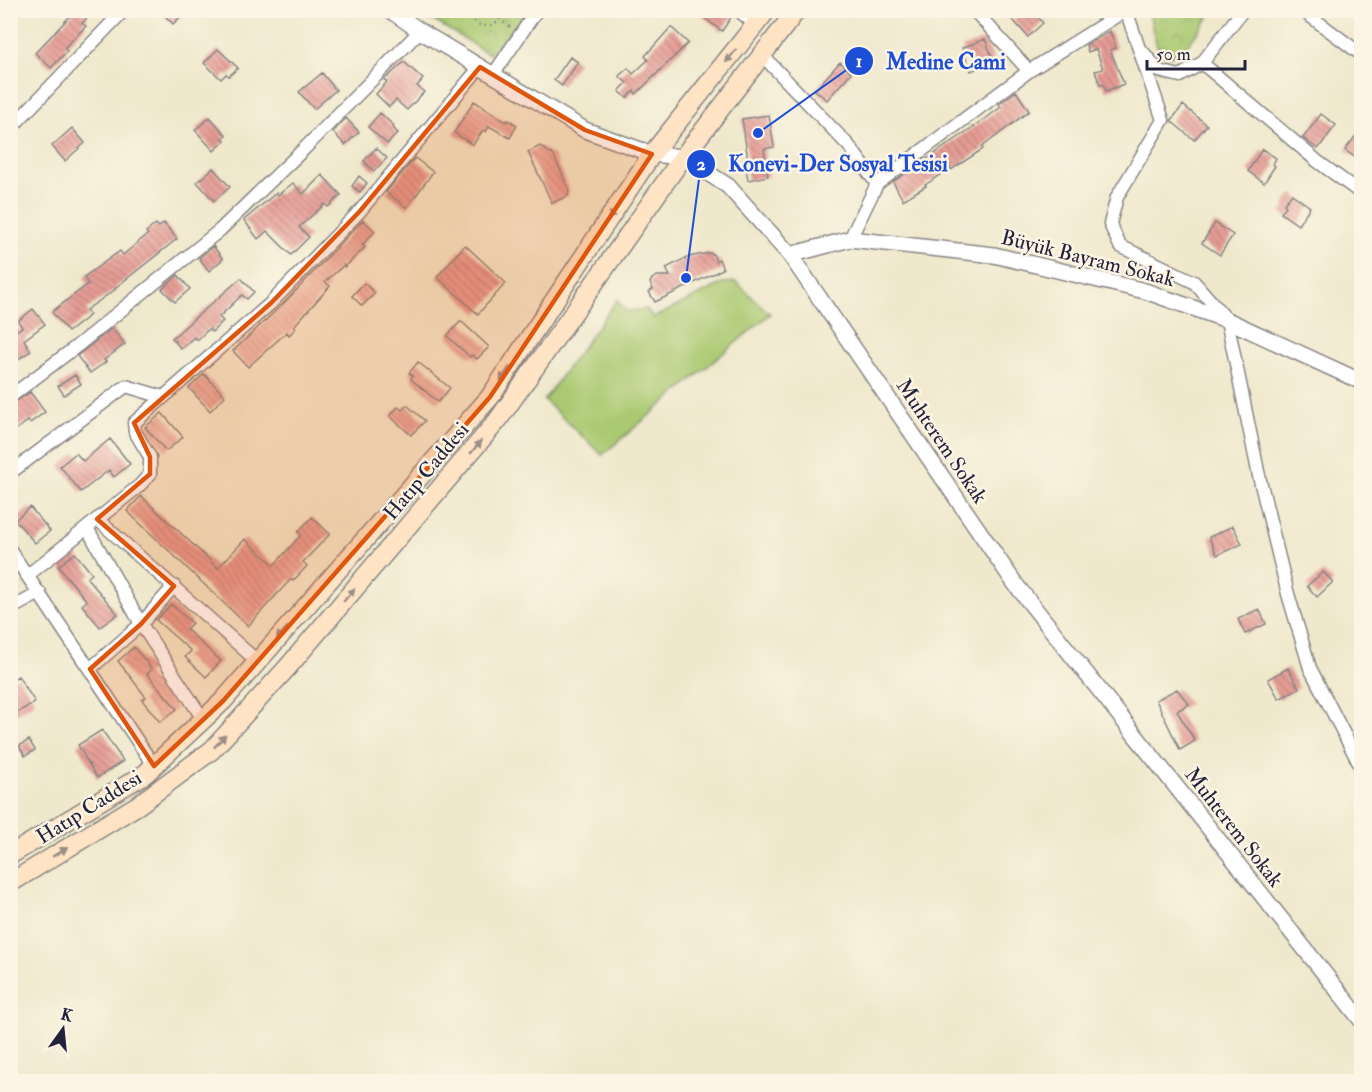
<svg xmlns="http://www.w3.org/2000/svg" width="1372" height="1092" font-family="'IM FELL Double Pica',serif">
  <defs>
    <pattern id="park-crowns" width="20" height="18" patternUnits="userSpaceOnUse" patternTransform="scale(1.5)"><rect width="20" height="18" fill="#aac971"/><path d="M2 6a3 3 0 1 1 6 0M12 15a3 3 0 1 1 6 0" fill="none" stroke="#92ac63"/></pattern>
    <pattern id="building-back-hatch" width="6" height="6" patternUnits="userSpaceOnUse" patternTransform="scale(1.5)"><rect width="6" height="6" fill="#e69c95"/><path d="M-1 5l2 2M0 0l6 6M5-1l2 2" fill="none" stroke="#ba7f7b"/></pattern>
  </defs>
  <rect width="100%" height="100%" fill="#fcf5e5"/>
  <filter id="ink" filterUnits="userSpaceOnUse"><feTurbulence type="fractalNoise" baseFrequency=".0167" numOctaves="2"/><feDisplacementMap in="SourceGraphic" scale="12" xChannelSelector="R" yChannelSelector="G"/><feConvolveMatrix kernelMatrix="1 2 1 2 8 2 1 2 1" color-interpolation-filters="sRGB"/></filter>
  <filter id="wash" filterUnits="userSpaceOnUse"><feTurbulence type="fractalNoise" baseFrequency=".008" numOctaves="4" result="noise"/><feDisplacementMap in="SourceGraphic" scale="24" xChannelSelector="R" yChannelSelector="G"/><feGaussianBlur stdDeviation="1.35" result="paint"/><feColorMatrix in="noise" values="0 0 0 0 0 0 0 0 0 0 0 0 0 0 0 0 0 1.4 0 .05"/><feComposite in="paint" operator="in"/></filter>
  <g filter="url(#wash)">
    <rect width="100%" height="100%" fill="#efe8cc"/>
    <path fill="#aac971" stroke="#667656" stroke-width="1.5" d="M736,282l34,32 -168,141 -58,-55 73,-100 9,11 21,-2 6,9 70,-35z"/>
    <path fill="url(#park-crowns)" stroke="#667656" stroke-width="1.5" d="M527,10l2,2 -40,42 -71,-43z
      M1149,11v-1l64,1c-9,11 -36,60 -53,40 -6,-7 -9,-31 -11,-40z"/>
    <g id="blocks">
      <path fill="url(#building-back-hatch)" d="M76,10h6l6,7 -6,6 4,3 -22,22 3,3 -16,17 -16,-15z
        M159,10h28l-14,14z
        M708,10h16l8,6 -10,15 -19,-14z
        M1024,11l4,4 5,-4 10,12 -15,14 -15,-17z
        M671,27l17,16 -52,51 -2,-3 -7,7 -8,-7 8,-8 -8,-7 9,-8 5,6 15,-14 -3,-4z
        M1110,31l6,17 -6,2 14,34 -18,7 -3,-7 -3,1 -5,-14 8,-2 -7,-20 -8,3 -2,-7z
        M985,39l9,22 -23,10 -9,-23z
        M218,49l20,19 -9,8 -3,-2 -5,5 -17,-16z
        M570,57l8,5 -16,24 -8,-6z
        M404,62l19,17 -6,7 7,6 -17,18 -11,-10 -7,7 -13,-13 11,-12 -3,-2z
        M840,62l11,11 -24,27 -12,-10z
        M322,73l14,17 -22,19 -15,-17z
        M1016,91l13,20 -47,36 1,2 -32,21 -1,-2 -25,17 1,1 -23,14 -10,-18 88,-60 20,-15 -2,-3z
        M474,101l32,21 2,-2 9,5 -7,13 -21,-12 -3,6 -3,-2 -10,15 -19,-12z
        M1183,105l24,20 -13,15 -23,-19z
        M380,113l14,13 -1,2 5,5 -11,11 -19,-17z
        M1321,114l15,11 -18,24 -15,-11z
        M769,115l5,32 -10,2 4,27 -20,4 -3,-19 3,-1 -6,-41z
        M210,117l16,18 -3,3 2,3 -11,10 -19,-21z
        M346,118l13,14 -14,13 -12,-13z
        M72,128l13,15 -20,18 -13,-15z
        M1362,128v34l-17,-12z
        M540,146l14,10 15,33 -1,7 -16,7 -24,-51z
        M376,148l11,10 -13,13 -10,-10z
        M1262,149l14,9 -3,6 2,2 -11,17 -16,-12z
        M415,158l18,14 -26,36 -21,-16z
        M213,168l17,19 -16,14 -17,-19z
        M322,175l19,20 -13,12 -3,-3 -26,23 10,10 -18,18 -24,-24 -9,8 -14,-19 32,-27 2,2 15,-12 10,11z
        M359,176l8,7 -7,9 -8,-6z
        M1292,194l18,13 -12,18 -17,-12 5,-7 -2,-2z
        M363,220l12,11 -13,14 3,2 -20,20 -1,-2 -19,17 5,4 -36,40 2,2 -7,7 -2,-3 -39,35 -15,-16 52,-49z
        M164,223l13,16 -62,49 1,1 -30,21 4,5 -22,17 -16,-20 36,-28 -4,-7 36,-26 3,4 25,-21 -2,-2 10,-8 3,3z
        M1215,223l18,12 -13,20 -18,-12z
        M465,245l41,38 -28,31 -41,-37z
        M213,246l10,13 -14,12 -10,-13z
        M709,253l4,1 3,7 3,-2 4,10 -68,33 -6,-10 4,-3 -3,-6 2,-4 5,-3h13l-4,-8 22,-11z
        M178,275l12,14 -15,13 -13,-13z
        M241,278l13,14 -7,7 -5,-4 -23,22 4,4 -11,11 -3,-3 -12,11 -3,-3 -13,12 -9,-11z
        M364,283l11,10 -13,13 -10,-10z
        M33,309l12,15 -21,16 7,11 -14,9 -7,-9v-16l12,-8 -4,-6z
        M461,321l28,26 -12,12 -5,-4 -2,2 -23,-21z
        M112,328l13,16 -21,16 2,2 -16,11 -13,-17z
        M418,362l32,26 -12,14 -27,-23 2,-3 -4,-3z
        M204,374l21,22 -15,15 -21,-23z
        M75,375l6,9 -17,11 -6,-9z
        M30,392l15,20 -15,11 -2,-2 -18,13v-29z
        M407,405l18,16 -14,14 -21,-19 8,-9 4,3z
        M162,413l21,24 -17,14 -21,-24z
        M110,439l20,25 -16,13 -5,-7 -28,22 -21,-26 16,-13 7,8z
        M141,496l77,72 27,-29 29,26 27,-30 -3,-3 14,-15 18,17 -27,28 4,4 -14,15 -2,-2 -43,47 -121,-115z
        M30,507l20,24 -15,12 -20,-23z
        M1233,526l9,18 -25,11 -8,-18z
        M75,553l17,21 -5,4 31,36 -18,13 -18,-22 5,-4 -29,-35z
        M1323,572l10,10 -16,15 -10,-11z
        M171,604l21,19 -6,6 35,32 -15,16 -21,-20 6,-6 -35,-31z
        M1259,609l7,15 -21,10 -7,-15z
        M134,647l18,22 -5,5 30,35 -17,13 -18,-22 4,-3 -28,-36z
        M1288,668l11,20 -20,11 -11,-20z
        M18,676l17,26 -20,12 -5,-7v-26z
        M1177,689l12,15 -12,7 18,30 -15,9 -24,-50z
        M102,730l21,31 -26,17 -19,-33z
        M29,740l6,10 -10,6 -6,-10z"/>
    </g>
  </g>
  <g filter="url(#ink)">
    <use href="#blocks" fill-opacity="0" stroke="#888584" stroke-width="1.5"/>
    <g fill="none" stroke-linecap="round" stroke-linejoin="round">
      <defs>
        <path id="minor" d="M738,10l18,15
          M974,10l55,61
          M1126,10l37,110 -46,77 -7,27 10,22 74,36 33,38 32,156 29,118 22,74 52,101
          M1302,10l60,45
          M1143,52l16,19 21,5 22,-13 41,-53
          M762,55l87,91 28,38
          M1202,63l115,98 45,33
          M493,75l44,-65
          M10,129l114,-119
          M850,239l27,-55 152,-113 97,-61
          M10,397l67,-51 143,-116 86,-83 114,-116
          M10,473l116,-87 37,11
          M97,519l160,142
          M87,528l54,96 62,95
          M10,550l144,216
          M28,575l111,-89 11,-12v-17l-15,-25 -1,-9 137,-120 89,-92 120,-144
          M10,609l30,-16
          M90,669l51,-45 33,-38"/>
        <path id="tertiary" d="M390,10l30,21 165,99 67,24 31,3 45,29 62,69 226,330 346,436
          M790,255l60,-16 144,16 151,36 82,29 135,62"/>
        <path id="secondary" d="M10,855l135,-81 78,-73 267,-304 162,-243 115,-144
          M10,883l128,-78 74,-55 75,-82 211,-248 185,-263 114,-147"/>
      </defs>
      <use href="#minor" stroke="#888584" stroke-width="15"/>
      <use href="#tertiary" stroke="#888584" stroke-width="18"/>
      <use href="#secondary" stroke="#888584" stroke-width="21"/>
      <path stroke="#888584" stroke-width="2" stroke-dasharray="1.5 4.5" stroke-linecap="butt" d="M469,10c3,15 14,20 27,13l5,-13
        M426,18l5,-8
        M499,19l12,9"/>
      <use href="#minor" stroke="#fff" stroke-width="12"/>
      <use href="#tertiary" stroke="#fff" stroke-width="15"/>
      <use href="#secondary" stroke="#fee4c5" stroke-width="18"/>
    </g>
    <defs><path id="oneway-solid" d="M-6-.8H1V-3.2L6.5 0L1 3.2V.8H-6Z" transform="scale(1.5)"/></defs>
    <g fill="#9b8d87">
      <use href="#oneway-solid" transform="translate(731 56) rotate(129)"/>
      <use href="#oneway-solid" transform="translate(614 212) rotate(124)"/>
      <use href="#oneway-solid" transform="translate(505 374) rotate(124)"/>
      <use href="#oneway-solid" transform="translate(476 447) rotate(-50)"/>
      <use href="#oneway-solid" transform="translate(349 595) rotate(-50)"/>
      <use href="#oneway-solid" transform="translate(282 633) rotate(131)"/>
      <use href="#oneway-solid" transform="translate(220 741) rotate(-47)"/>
      <use href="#oneway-solid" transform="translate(60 852) rotate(-31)"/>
    </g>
  </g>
  <path fill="#de560e" fill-opacity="0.2" stroke="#de560e" stroke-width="4.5" stroke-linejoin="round" d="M480,67l105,63 67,24 -162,243 -267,304 -69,65 -64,-97 51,-45 33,-38 -77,-67 53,-45v-17l-16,-34 137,-120 89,-92z"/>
  <g text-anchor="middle" stroke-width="5" stroke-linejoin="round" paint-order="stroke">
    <g font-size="21" fill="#22223b" stroke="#fcf5e5">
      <text transform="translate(1088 258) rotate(14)" y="7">Büyük Bayram Sokak</text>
      <text transform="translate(942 441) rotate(56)" y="7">Muhterem Sokak</text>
      <text transform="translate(426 471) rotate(-50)" y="7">Hatıp Caddesi</text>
      <text transform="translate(89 807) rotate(-32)" y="7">Hatıp Caddesi</text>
      <text transform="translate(1234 827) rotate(52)" y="7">Muhterem Sokak</text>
    </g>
  </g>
  <path fill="none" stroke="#1d4ed8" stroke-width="2" d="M758 133L859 61M686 278L701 164"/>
  <g fill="#1d4ed8" stroke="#fcf5e5" stroke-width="2">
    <circle cx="758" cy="133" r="6"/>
    <circle cx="686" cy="278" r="6"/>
    <circle cx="859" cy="61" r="15"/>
    <circle cx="701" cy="164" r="15"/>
  </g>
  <g font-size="18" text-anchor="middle" font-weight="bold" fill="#fff">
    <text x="859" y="67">1</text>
    <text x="701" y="170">2</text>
  </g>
  <g font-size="22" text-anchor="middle" font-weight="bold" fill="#1d4ed8" stroke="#fcf5e5" stroke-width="5" stroke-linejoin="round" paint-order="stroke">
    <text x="946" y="69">Medine Cami</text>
    <text x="838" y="171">Konevi-Der Sosyal Tesisi</text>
  </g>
  <rect width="1372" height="1092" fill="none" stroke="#fcf5e5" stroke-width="36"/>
  <g transform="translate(63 1029) rotate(15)" stroke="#fcf5e5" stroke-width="4.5" paint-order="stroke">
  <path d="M0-4.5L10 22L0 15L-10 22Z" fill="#22223b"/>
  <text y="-9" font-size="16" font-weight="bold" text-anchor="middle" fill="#22223b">K</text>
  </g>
  <path d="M1147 60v9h98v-9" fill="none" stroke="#22223b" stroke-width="3"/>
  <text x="1156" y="60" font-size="18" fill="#22223b" stroke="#fcf5e5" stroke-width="4.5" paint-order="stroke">50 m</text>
</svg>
